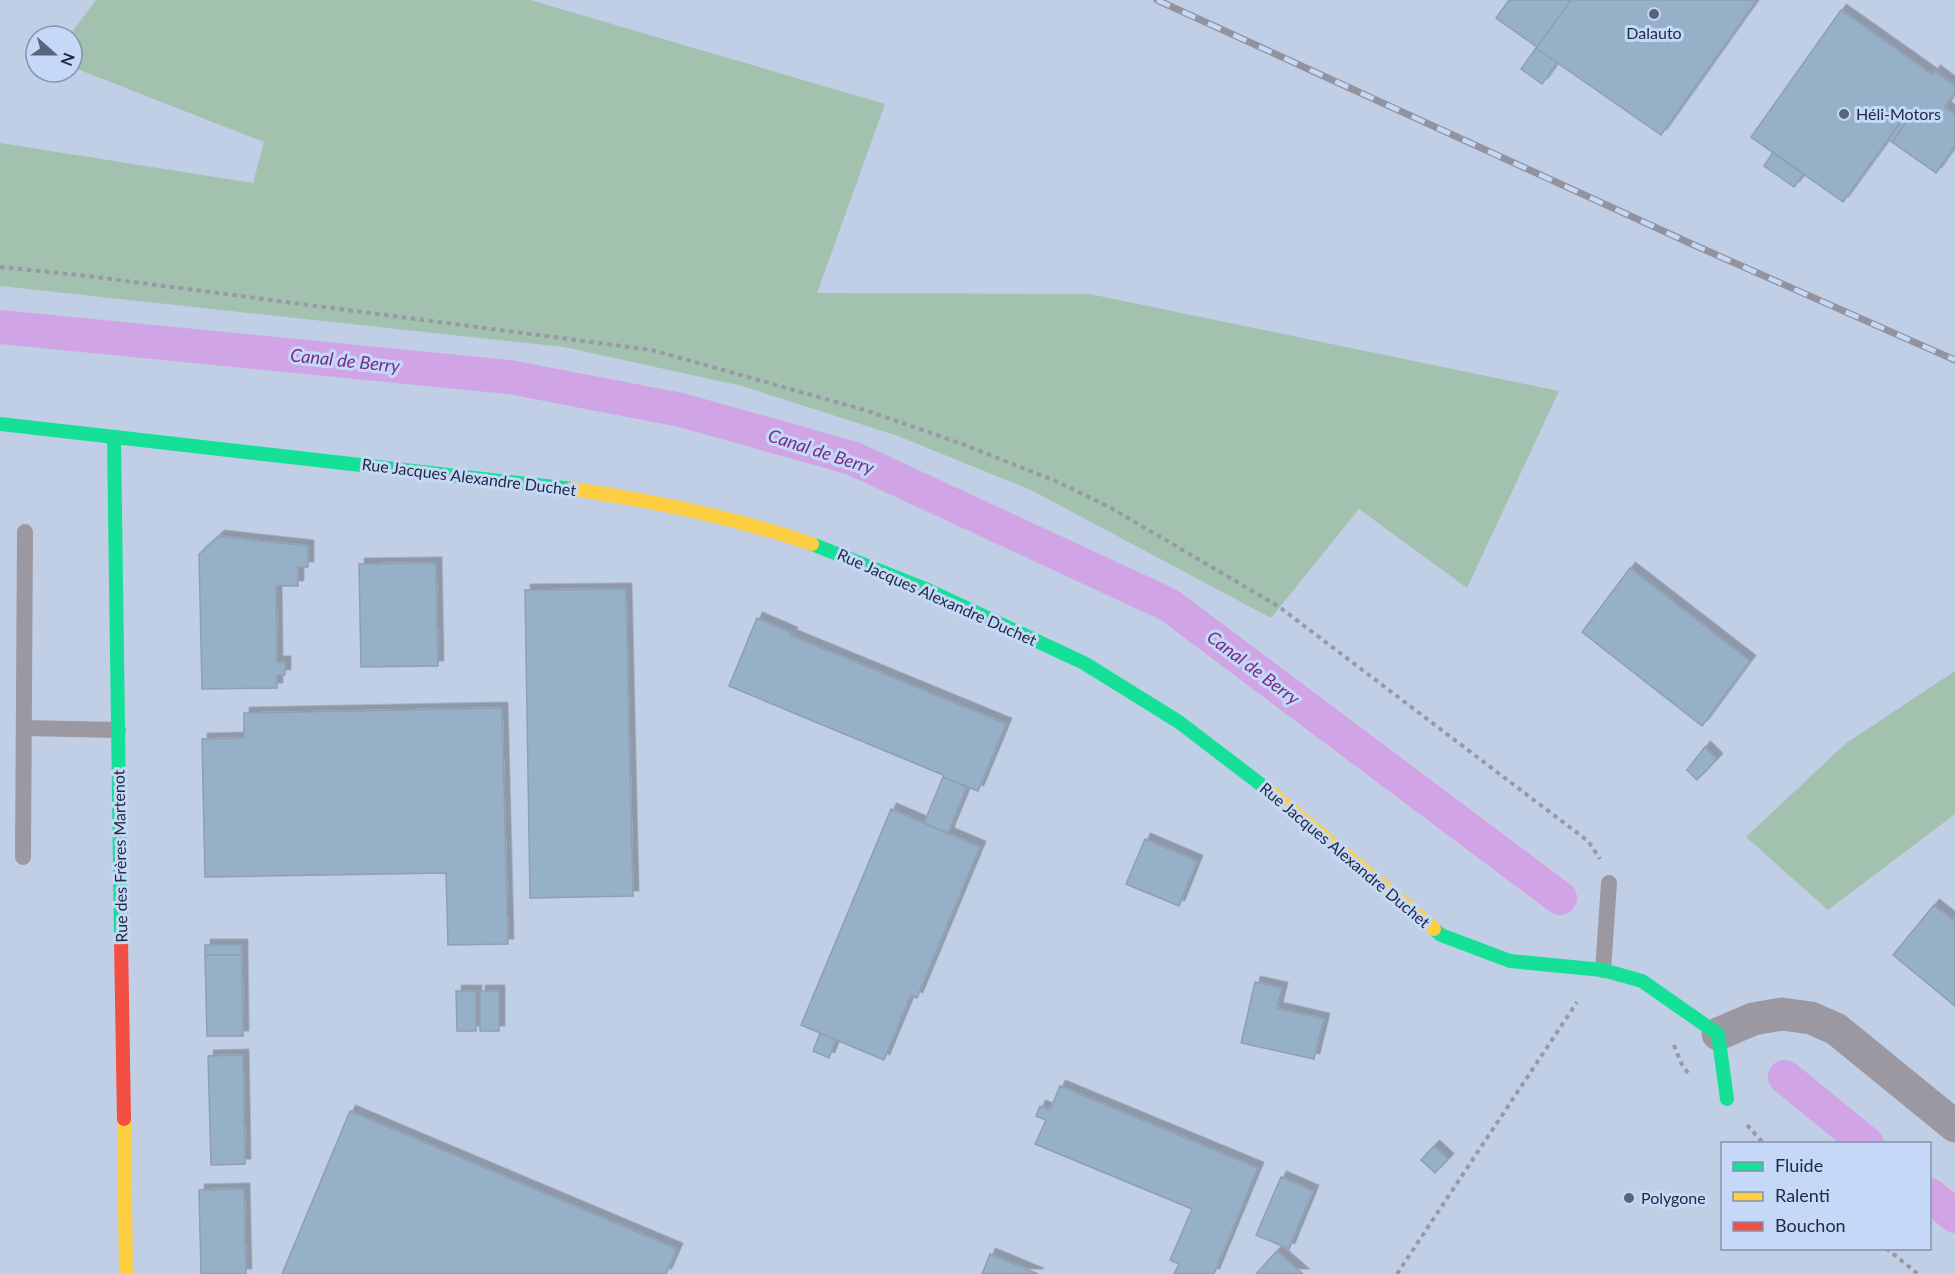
<svg xmlns="http://www.w3.org/2000/svg" width="1955" height="1274" font-family="Lato,sans-serif">
  <defs>
    <filter id="shadow"><feDropShadow dx="5.5" dy="-5.5" stdDeviation="0" flood-color="#0004"/></filter>
  </defs>
  <rect width="100%" height="100%" fill="#c1cfe6"/>
  <path fill="#a2c1ae" d="M96,0h434l355,104 -68,189 273,1 469,97 -92,197 -108,-79 -88,109 -240,-128 -133,-54 -156,-50 -178,-39 -564,-61v-143l253,40 11,-41 -192,-75v-31h-3z
    M1955,671v143l-127,96 -82,-73 99,-93z"/>
  <g fill="none" stroke-linecap="round" stroke-linejoin="round">
    <path stroke="#d0a4e5" stroke-width="34" d="M0,327l509,50 172,33 171,48 317,147 391,293
      M1785,1077l82,67
      M1930,1195l25,21"/>
  </g>
  <path fill="#96b0c7" stroke="#8f9fb1" stroke-width="1.5" filter="url(#shadow)" d="M1509,0h62l-34,47 -41,-29z
    M1571,0h186l-96,135 -125,-87z
    M1841,10l92,65 2,-4 20,15v7l-10,14 10,8v31l-19,27 -44,-31 19,-27 -3,-3 -65,90 -92,-65z
    M1536,48l21,15 -15,21 -21,-15z
    M1908,112l3,3 -19,27 -4,-3z
    M1773,152l31,22 -10,13 -30,-21z
    M219,536l89,10v21h-10v19h-22l1,76h8v13h-8v13l-75,1 -3,-135z
    M436,563l2,103 -77,1 -2,-103z
    M1630,568l120,93 -48,65 -120,-94z
    M626,589l7,307 -103,2 -5,-308z
    M757,618l35,15 -2,2 216,89 -28,67 -35,-14v-2l-214,-89z
    M502,708l6,236 -60,1 -2,-72 -241,4 -3,-138 42,-1v-25z
    M1705,747l12,12 -20,21 -10,-10z
    M943,777l24,10 -19,46 -24,-10z
    M891,809l89,38 -63,151 -6,-3 -27,65 -83,-35z
    M1145,839l52,22 -18,45 -53,-22z
    M1934,905l19,15 2,-2v88l-62,-51z
    M205,945h37v10h-37z
    M205,955h37l1,81h-36z
    M1255,982l27,6 -5,20 47,11 -10,40 -73,-16z
    M456,991h20v40h-19z
    M480,991h19v40h-19z
    M820,1033l16,7 -7,18 -16,-7z
    M243,1055l2,109 -34,1 -3,-109z
    M1060,1086l198,82 -44,106h-40l5,-10 -9,-4 22,-51 -157,-65 11,-24 -10,-4 4,-10 10,4z
    M350,1111l327,138 -11,25h-384z
    M1434,1146l14,13 -13,14 -14,-13z
    M1281,1177l32,14 -24,58 -33,-14z
    M244,1189l2,85h-45l-2,-84z
    M1277,1251l26,23h-47z
    M990,1254l48,20h-56z"/>
  <g fill="none" stroke-linecap="round" stroke-linejoin="round">
    <path stroke="#9899a5" stroke-width="4" stroke-dasharray="4.5 4.5" stroke-linecap="butt" d="M0,267l88,9 564,74 216,61 97,34 93,37 53,26 167,98 310,235 12,18
      M1674,1045l7,18 7,10
      M1747,1125l17,19
      M1886,1248l32,26
      M1397,1274l180,-272"/>
    <path stroke="#9c98a1" stroke-width="16" d="M24,728l94,2
      M23,857l2,-325
      M1603,970l6,-87"/>
    <path stroke="#9c98a1" stroke-width="33" d="M1718,1034l35,-15 29,-5 29,4 25,11 119,97"/>
    <path stroke="#16e098" stroke-width="14" d="M0,424l572,65
      M114,439l7,501
      M812,544l116,46 156,73 95,59 89,68
      M1434,929l7,6 69,26 93,9 39,11 76,53 9,65"/>
    <path stroke="#ffcf43" stroke-width="14" d="M572,489c82,12 162,28 240,55
      M1268,790l166,139
      M124,1119l2,155"/>
    <path stroke="#f24e42" stroke-width="14" d="M121,940l3,179"/>
    <defs>
      <path id="rail" d="M1157,0l537,245 261,115"/>
    </defs>
    <use href="#rail" stroke="#92939e" stroke-width="7"/>
    <use href="#rail" stroke="#c5d8f8" stroke-width="4.5" stroke-dasharray="14" stroke-linecap="butt"/>
  </g>
  <g fill="#58657a" stroke="#c5d8f8" stroke-width="2">
    <circle cx="1654" cy="14" r="6"/>
    <circle cx="1844" cy="114" r="6"/>
    <circle cx="1629" cy="1198" r="6"/>
  </g>
  <g text-anchor="middle" stroke-width="6" stroke-linejoin="round" paint-order="stroke">
    <g font-size="16" fill="#202c40" stroke="#c5d8f8" text-anchor="start">
      <text x="1654" y="39" text-anchor="middle">Dalauto</text>
      <text x="1856" y="120">Héli-Motors</text>
      <text x="1641" y="1204">Polygone</text>
    </g>
    <g font-size="16" fill="#202c40" stroke="#c5d8f8">
      <text transform="translate(469 477) rotate(7)" y="6">Rue Jacques Alexandre Duchet</text>
      <text transform="translate(937 597) rotate(24)" y="6">Rue Jacques Alexandre Duchet</text>
      <text transform="translate(1345 855) rotate(40)" y="6">Rue Jacques Alexandre Duchet</text>
      <text transform="translate(120 856) rotate(-91)" y="6">Rue des Frères Martenot</text>
    </g>
    <g font-size="18" font-style="italic" fill="#7a2989" stroke="#c5d8f8">
      <text transform="translate(345 361) rotate(6)" y="6">Canal de Berry</text>
      <text transform="translate(821 452) rotate(18)" y="6">Canal de Berry</text>
      <text transform="translate(1253 668) rotate(37)" y="6">Canal de Berry</text>
    </g>
  </g>
  <rect x="1721" y="1142" width="210" height="108" fill="#c5d8f8" stroke="#8393ae" stroke-width="1.5"/>
  <rect x="1733" y="1162" width="30" height="9" fill="#16e098" stroke="#8393ae" stroke-width="1.5"/>
  <text x="1775" y="1172" font-size="18" fill="#202c40">Fluide</text>
  <rect x="1733" y="1192" width="30" height="9" fill="#ffcf43" stroke="#8393ae" stroke-width="1.5"/>
  <text x="1775" y="1202" font-size="18" fill="#202c40">Ralenti</text>
  <rect x="1733" y="1222" width="30" height="9" fill="#f24e42" stroke="#8393ae" stroke-width="1.5"/>
  <text x="1775" y="1232" font-size="18" fill="#202c40">Bouchon</text>
  <g transform="translate(54 54) rotate(111)"><circle r="28" fill="#c5d8f8" stroke="#8393ae" stroke-width="1.5"/>
  <path d="M0-4.5L10 22L0 15L-10 22Z" fill="#58657a"/>
  <text y="-9" font-size="16" font-weight="bold" text-anchor="middle" fill="#202c40">N</text>
  </g>
</svg>
